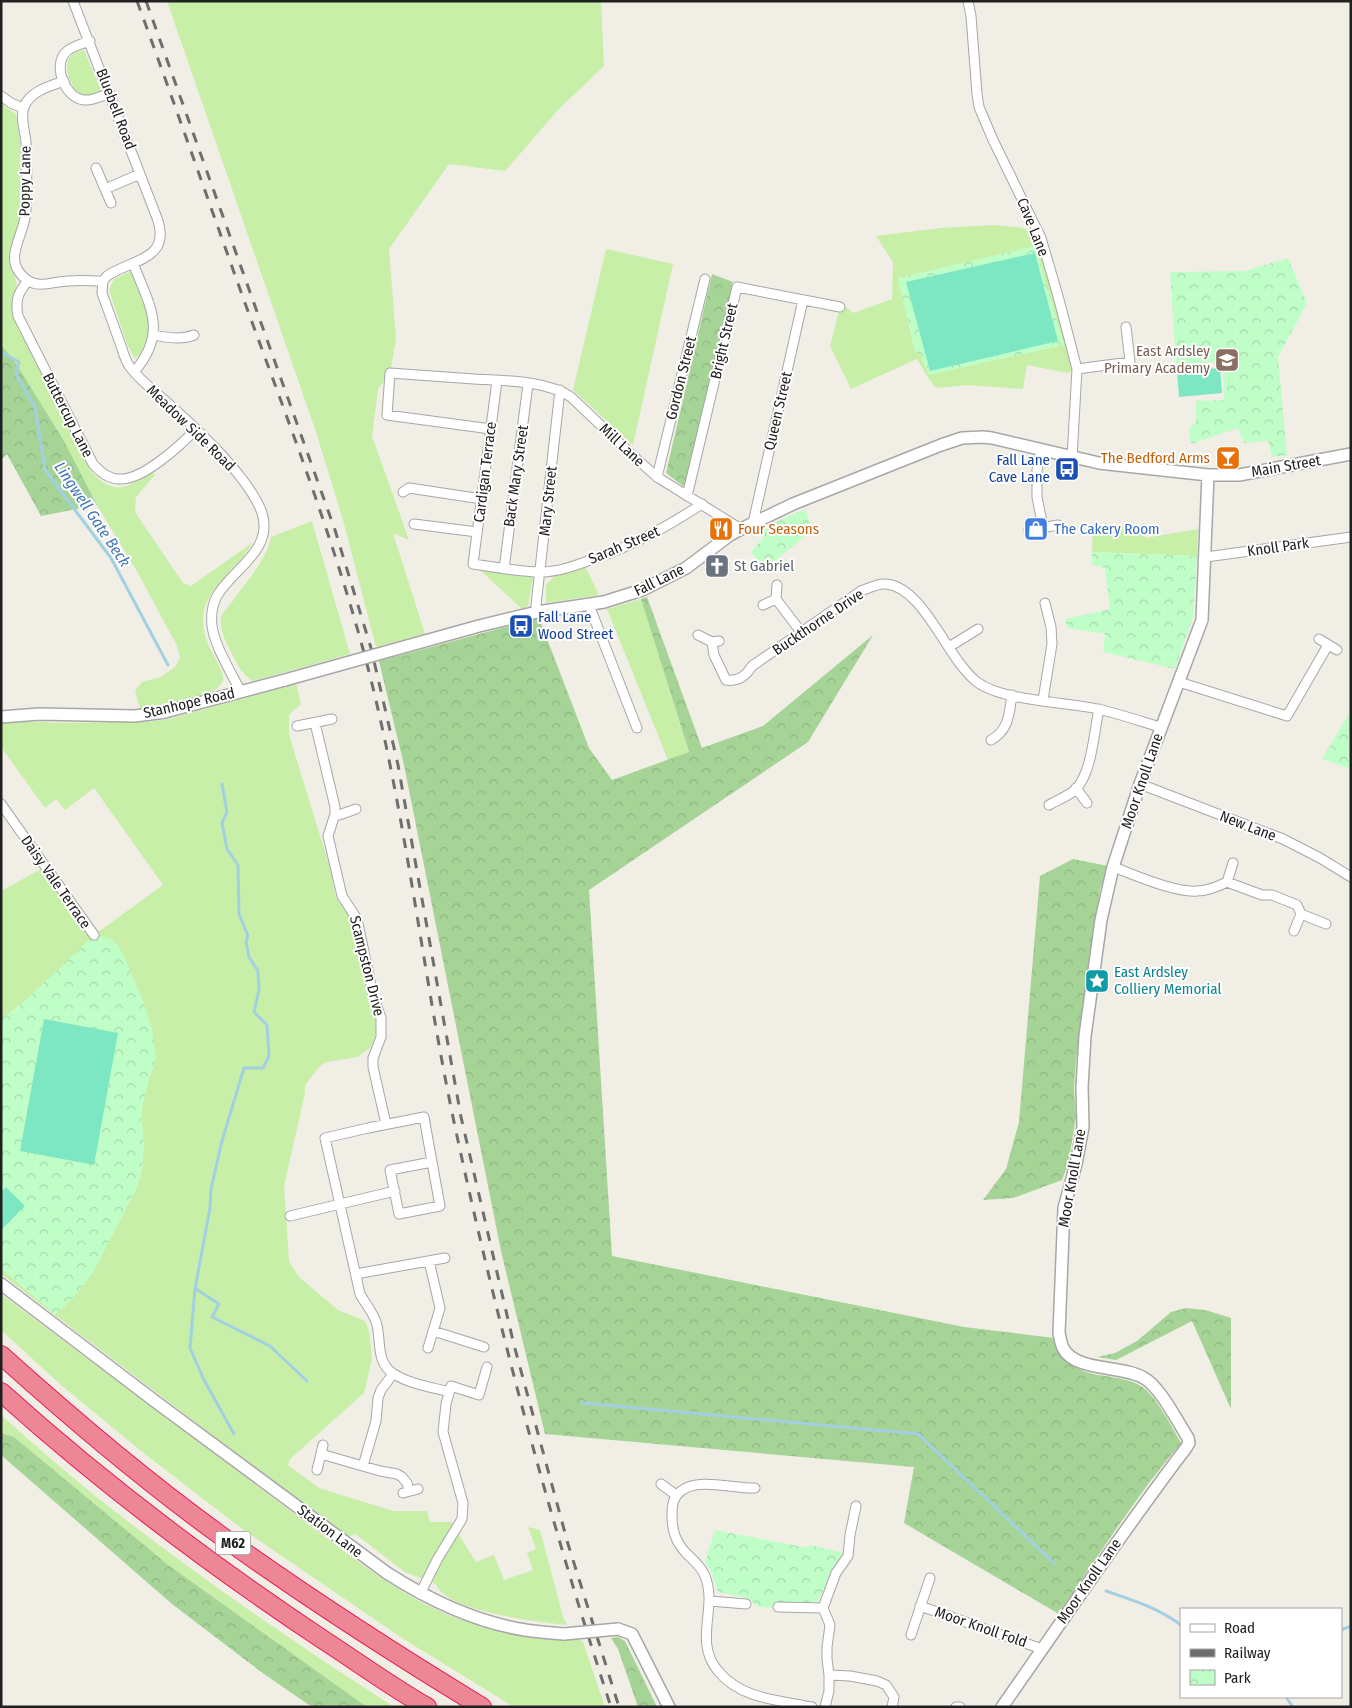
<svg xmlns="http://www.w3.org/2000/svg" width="1352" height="1708" font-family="'Fira Sans Condensed',sans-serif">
  <defs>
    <pattern id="forest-crowns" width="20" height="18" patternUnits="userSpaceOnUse" patternTransform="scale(1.25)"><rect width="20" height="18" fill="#a6d497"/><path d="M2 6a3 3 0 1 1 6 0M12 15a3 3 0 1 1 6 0" fill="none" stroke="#8fb682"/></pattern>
    <pattern id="park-crowns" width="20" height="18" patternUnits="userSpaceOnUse" patternTransform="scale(1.25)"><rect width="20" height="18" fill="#c0fec8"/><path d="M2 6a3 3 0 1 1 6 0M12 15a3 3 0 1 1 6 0" fill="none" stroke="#a5d9ac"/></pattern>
  </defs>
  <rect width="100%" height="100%" fill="#f1eee5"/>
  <path fill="#c7efa8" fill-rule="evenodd" d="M167,1h434l3,65 -45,43 -54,62 -56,-7 -60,85 7,90 -6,34 -12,16 -6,47 37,104 -16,-7 32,101 -49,13 -33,-127 -27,-88z
    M84,50l17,41c-7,2 -13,6 -19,4 -10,-4 -18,-26 -14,-35 3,-6 10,-8 16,-10z
    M1,104l15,10 4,27 1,73 -5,20 -7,18v11l8,20 -5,24 1,10 77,153c21,25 37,21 61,1l4,4 -19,22 -1,15 48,71 8,3 61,-43c-13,25 -41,40 -48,68 -4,19 4,34 13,51 2,4 5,9 6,14 3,23 -67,31 -83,33l-5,-18 7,-9 19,-5 14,-10 5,-9 -3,-12 -39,-73 -41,-68 -33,-64 -50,-81 -13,-15z
    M994,225l29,3 18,10 36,131 -10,4 -40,-8 -4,24 -54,-4 -33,3 -9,-12 -10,-17 -66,30 -21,-43 10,-39 -1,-6 14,12 39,-14 1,-37 -17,-26 65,-8zM898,278l31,97 -9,-21 -5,-3z
    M606,249l67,15 -40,181 -60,-55z
    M132,271c11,27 31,65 3,88l-8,-15 -18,-54 5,-11z
    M312,521l38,133 -97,27c-11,-6 -15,-16 -21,-27 -5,-9 -13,-25 -11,-36 1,-5 8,-12 11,-16 14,-21 34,-40 39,-65z
    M1144,525l1,13 53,-9 -1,27 -105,-4 1,-26z
    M584,564l15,31 -53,8v-18l11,-11z
    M479,569l52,6 2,3 -5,28 -6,3z
    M641,599l48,154 -21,7 -61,-151z
    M296,684l5,20 -12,11v20l42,136 4,23 3,7 12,14 18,86 7,16 2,12 -3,10 -4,9 -13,9 -30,5 -6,3 -16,20v8l-21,93 5,76 10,15 39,33 27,11 4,10 3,28 -8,34 -74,66 -2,6 31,23 74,23h34l3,11h21l25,40 18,-7 10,25 29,-10 -6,-17 9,-4 -8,-22 12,3 24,90 4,5c-26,-2 -124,-14 -132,-41l-31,-12 -50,-38 -6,3 -129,-96 -219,-167v-6l54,46 22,-21 16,-21 44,-85 5,-18 2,-23 -3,-33 7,-32 8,-21 -11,-53 -21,-50 -7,-12 -6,-6 -110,80v-128l44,-24 49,68 69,-50 -69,-97 -29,22 -9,-11 -11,9 -44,-61v-25l14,-1 47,2 82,-1 25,-3z
    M1,1294l360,270c41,30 87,56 138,67 26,5 53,6 80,7l4,4 22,65h-91l-112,-69 -161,-110 -95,-73 -85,-70 -60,-55z
    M1,1415c35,31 70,62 107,91 92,72 188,138 286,201h-27l-200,-143 -153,-127 -13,-4z"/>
  <path fill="url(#forest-crowns)" d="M712,274l21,8 -46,202 -4,2 -17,-13z
    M1,345l13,15 50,81 33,64 -56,11 -34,-62 -6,6z
    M647,597l55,151 61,-22 110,-91 -65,107 -219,148 23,366 352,71 90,11c0,8 4,14 10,20 6,6 14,11 22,14 19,6 43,4 59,17 14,12 26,37 36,54 -45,53 -83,113 -122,171l-155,-91 10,-56 -369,-33 -44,-183 -97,-486 -25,-104 160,-43 50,130 23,32 77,-28 -48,-153z
    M1073,859l35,7 -8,24 -12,82 -12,89 -2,27 2,29 -8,48 -6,15 -49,18 -30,2 23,-31 13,-47 21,-246z
    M1186,1308l19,2 26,8v91l-39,-88 -76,39 -19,-3 18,-4 22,-12 34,-29z
    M1,1433l13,4 153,127 200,143h-55l-48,-33 -92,-70 -171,-149z
    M618,1637l7,4 32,66h-19l-20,-58 -7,-11z"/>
  <path fill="url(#park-crowns)" d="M1035,246l29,99 -135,30 -9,-21 -5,-3 -17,-73z
    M1288,258l19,45 -29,54 9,98 -15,2 -4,-16 -24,2 -6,-15 -47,16 -2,-15 7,-7v-21l28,-1 -1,-38 -47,2 -6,-92 75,-1z
    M806,509l5,22 -46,38 -14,-17 13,-15 -3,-9z
    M1092,552l105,4 -4,61 -18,52 -72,-17 2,-18 -38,-6 -2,-9 45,-10 -5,-41 -13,-3z
    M1351,710v59l-29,-10z
    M94,935l17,4 6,6 7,12 21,50 7,21 4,32 -8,21 -7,32 3,33 -2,23 -5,18 -44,85 -16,21 -15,16 -7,5 -54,-46v-249l20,-14z
    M715,1530l93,18 2,-3 31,7 1,2 -25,48 -14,2h-29l-3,4 -13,-1 -11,-9 -29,-6 -8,-23 -5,-6z"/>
  <path fill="#7de6c3" d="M1035,253l23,88 -128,30 -24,-89z
    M1220,368l2,25 -43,4 -2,-26z
    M44,1019l74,14 -24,132 -74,-14z
    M6,1187l19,19 -24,24v-38z"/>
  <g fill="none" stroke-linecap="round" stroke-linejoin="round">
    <path stroke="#a2d0e2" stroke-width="3" d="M1,352l18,10 -3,12 19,33 10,63 66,88 57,107
      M222,784l5,28 -5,11 5,26 11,16 1,49 9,22 -2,6 3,15 9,14 1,19 -5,22 13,13 2,31 -6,12h-19l-22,73 -11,48 -1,19 -15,81 -5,59 14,32 30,54
      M196,1289l23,15 -7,13 58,29 37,35
      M582,1403l336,31 137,130
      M1106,1591c29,10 50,16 75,34
      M1341,1630l10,-4
      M1286,1697l7,10"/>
    <defs>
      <path id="minor" d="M73,1l84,217c15,42 -25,41 -50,58l-4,5 -1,12c6,17 12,33 18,50 3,8 5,18 10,24 11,15 26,25 39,37 29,26 80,73 93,109 12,38 -31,57 -45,83 -5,9 -6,20 -5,30 3,21 19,46 29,66
        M968,1l3,15 6,78 2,13 14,33 48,98 17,58 19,73 -5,89
        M90,41c-8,3 -19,5 -25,12 -12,14 0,45 19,47 8,1 18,-4 26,-7
        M64,81c-14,5 -34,10 -40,26 -4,11 1,24 2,35 1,22 1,46 0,69 -1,25 -26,49 1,69 13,9 27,1 41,1 12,-1 23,0 35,0
        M1,96l10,7 12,5
        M96,168l15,35
        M105,189l35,-15
        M133,263c16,42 36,69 1,109
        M28,281c-10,11 -13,20 -10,35l75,148c7,8 15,15 26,15 23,2 62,-34 77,-50
        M154,335c13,3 27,5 40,0
        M1077,369l53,-7 -4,-35
        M497,381l-24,183c23,3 46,8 68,8 18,0 36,-7 52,-13 41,-14 72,-31 109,-55
        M491,429l-104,-14 3,-42c28,2 56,4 84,6 32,2 71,1 97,18l60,57 26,23 84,52
        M1041,450l-4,20v27l6,30
        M657,477l48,-198
        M403,492l6,-4 73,11
        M687,496l50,-209 103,20
        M753,523l50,-223
        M414,524l63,8
        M1029,530l29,-5
        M1206,557l145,-20
        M504,569l24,-185
        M777,585l-1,14 25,33
        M589,605l48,123
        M763,605l13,-6
        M537,612l-1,-7 24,-215
        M698,635l14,7 7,-1
        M1319,639l18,11
        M712,642l2,13 12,25c12,2 20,-4 26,-14l109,-75c8,-3 17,-8 25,-7 38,3 61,75 91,98 25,19 89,20 121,27 21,5 42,12 62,18
        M949,647l29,-18
        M1179,682l108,34 41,-71
        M1043,700l9,-56 -1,-17 -6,-24
        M315,723l20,84v7l-7,22 14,60 15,23 16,76 8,23v19l-8,21v9l13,57
        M297,726l35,-7
        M991,740c18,-10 18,-26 21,-45
        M1140,784l143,55 37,19 31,19
        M1076,788l11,15
        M1,804l93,131
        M1049,805c8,-5 20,-9 27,-16 16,-17 18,-57 23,-80
        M335,814l4,1 17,-6
        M1113,867c22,8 62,26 84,24 11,0 20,-4 30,-9l35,13h10l25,10 4,9 25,10
        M1227,882l6,-19
        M1294,931l7,-17
        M432,1162l-8,-45 -56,11 -43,10 35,156c6,11 14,19 17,31 4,17 -1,38 17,49 16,10 37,13 55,18
        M432,1162l8,44 -41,8 -9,-44z
        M290,1216l105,-25
        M356,1274l89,-16
        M433,1331l51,16
        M428,1348l12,-40 -11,-47
        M321,1454l59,17 17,3 5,3 5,6 2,8
        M363,1466l13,-45 2,-23 3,-8 12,-16
        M317,1470l6,-25
        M661,1484l15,11
        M755,1488c-21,1 -57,-11 -74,3 -8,6 -9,14 -9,24 0,15 3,26 14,38 7,7 15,13 19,23 13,32 -12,65 13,95 23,28 60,29 94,36
        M403,1493l15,-4
        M420,1594l18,-36 24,-39 1,-16 -20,-71 3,-28 5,-18 28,9 8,-28
        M710,1601l36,3
        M920,1606l122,43
        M778,1607l45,1
        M911,1635l19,-57
        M829,1675l21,1 27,5 9,4 8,12 -2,10
        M825,1707l4,-16v-16l-2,-16v-12l3,-22 -7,-17 13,-35 12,-17 2,-21 6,-29
        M956,1707h4"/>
      <path id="tertiary" d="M407,646l72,-20 58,-14 67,-10 38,-12 44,-22 44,-33 11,-6 52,-25 148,-59 21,-7 21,-1 9,1 107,25 109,12h31l112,-21
        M1,717l38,-3 96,2 30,-4 120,-32
        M1,1284l155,118 231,171c42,27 88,49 138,57 13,2 26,3 39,4
        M618,1629l14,5 37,73
        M1002,1707c61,-87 120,-175 184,-259l3,-5 -1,-5c-11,-17 -27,-50 -44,-60 -21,-13 -69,-6 -81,-30 -2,-4 -3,-11 -4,-15l5,-125 12,-44 7,-37 -1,-40 3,-51 16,-116 12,-53 27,-83 62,-164 6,-145"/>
      <path id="motorway" d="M1,1355c70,63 143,125 219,180 85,61 173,118 262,172
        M1,1392c101,91 211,174 324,249 34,22 67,46 102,66"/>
    </defs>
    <use href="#minor" stroke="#a7a7a7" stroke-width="11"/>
    <use href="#tertiary" stroke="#a7a7a7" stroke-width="14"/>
    <use href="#motorway" stroke="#ea1855" stroke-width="20"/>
    <use href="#minor" stroke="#fff" stroke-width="9"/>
    <use href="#tertiary" stroke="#fff" stroke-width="11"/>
    <use href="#motorway" stroke="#ee8795" stroke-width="18"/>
    <path stroke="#6e6e6e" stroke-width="3" stroke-dasharray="10 10" stroke-linecap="butt" d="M137,1c37,101 72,202 108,302 42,115 86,229 118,346 42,155 58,316 91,473 42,197 94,393 157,585
      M146,1l189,529 36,118 27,117 63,352 31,134 22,94 54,199 51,163"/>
    <defs>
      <path id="tertiary-bridge" d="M285,680l122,-34
        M564,1634l54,-5"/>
    </defs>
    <use href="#tertiary-bridge" stroke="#a7a7a7" stroke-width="14" stroke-linecap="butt"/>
    <use href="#tertiary-bridge" stroke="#fff" stroke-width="11"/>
  </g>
  <defs>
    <symbol id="school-square" viewBox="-11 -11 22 22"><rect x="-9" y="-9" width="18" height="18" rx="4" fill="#8d6e63" stroke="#fff"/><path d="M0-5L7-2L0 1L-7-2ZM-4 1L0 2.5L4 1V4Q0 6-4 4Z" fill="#fff"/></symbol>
    <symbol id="bar-square" viewBox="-11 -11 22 22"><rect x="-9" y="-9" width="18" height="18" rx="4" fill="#e8710a" stroke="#fff"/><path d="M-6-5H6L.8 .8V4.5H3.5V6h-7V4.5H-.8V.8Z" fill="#fff"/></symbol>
    <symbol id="bus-square" viewBox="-11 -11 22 22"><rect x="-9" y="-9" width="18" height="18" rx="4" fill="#1a4fb4" stroke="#fff"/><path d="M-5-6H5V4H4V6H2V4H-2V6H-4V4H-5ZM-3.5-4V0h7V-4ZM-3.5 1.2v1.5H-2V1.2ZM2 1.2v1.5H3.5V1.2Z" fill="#fff"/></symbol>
    <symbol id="restaurant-square" viewBox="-11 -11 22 22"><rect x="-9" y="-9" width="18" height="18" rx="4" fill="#e8710a" stroke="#fff"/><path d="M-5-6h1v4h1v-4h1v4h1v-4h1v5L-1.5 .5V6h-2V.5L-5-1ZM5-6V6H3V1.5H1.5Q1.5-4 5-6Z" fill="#fff"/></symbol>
    <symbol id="shop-square" viewBox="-11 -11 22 22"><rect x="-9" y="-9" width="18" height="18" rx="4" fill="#3f7fe0" stroke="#fff"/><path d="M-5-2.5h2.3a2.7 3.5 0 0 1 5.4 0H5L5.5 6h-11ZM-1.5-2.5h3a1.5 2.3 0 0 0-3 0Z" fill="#fff"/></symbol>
    <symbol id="church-square" viewBox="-11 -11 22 22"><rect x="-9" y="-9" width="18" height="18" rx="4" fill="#6b7280" stroke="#fff"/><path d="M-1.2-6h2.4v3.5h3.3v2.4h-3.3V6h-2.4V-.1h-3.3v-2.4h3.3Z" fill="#fff"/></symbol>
    <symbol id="sight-square" viewBox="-11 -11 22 22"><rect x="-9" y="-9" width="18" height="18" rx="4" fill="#0f9aa8" stroke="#fff"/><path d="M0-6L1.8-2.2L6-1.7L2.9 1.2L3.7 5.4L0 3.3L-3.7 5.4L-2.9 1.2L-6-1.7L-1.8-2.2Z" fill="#fff"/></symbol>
  </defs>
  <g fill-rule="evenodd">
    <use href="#school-square" x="1213" y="346" width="28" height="28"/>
    <use href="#bar-square" x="1214" y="444" width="28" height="28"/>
    <use href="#bus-square" x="1053" y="455" width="28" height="28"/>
    <use href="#restaurant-square" x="707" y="515" width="28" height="28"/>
    <use href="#shop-square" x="1022" y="515" width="28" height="28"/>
    <use href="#church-square" x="703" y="552" width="28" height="28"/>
    <use href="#bus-square" x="507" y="612" width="28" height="28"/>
    <use href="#sight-square" x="1083" y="967" width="28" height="28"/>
  </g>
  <g text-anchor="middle" stroke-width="4" stroke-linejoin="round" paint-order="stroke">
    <rect fill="#fff" stroke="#636363" stroke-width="1" x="215.5" y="1531.5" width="35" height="23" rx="4"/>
    <g font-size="14" font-weight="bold" fill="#202020">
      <text x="233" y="1548">M62</text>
    </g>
    <g font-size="15" fill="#202020" stroke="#fff">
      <text transform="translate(116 109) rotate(69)" y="5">Bluebell Road</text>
      <text transform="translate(25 181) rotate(-89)" y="5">Poppy Lane</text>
      <text transform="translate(1033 227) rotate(68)" y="5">Cave Lane</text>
      <text transform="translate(724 341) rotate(-77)" y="5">Bright Street</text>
      <text transform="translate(681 378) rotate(-76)" y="5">Gordon Street</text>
      <text transform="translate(778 411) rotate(-77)" y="5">Queen Street</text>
      <text transform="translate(68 415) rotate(63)" y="5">Buttercup Lane</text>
      <text transform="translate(191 428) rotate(44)" y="5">Meadow Side Road</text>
      <text transform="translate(622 445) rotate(43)" y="5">Mill Lane</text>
      <text transform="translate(1286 466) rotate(-10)" y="5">Main Street</text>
      <text transform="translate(485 472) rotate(-83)" y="5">Cardigan Terrace</text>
      <text transform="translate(516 476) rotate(-82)" y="5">Back Mary Street</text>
      <text transform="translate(548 501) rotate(-84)" y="5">Mary Street</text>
      <text transform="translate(624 545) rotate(-23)" y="5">Sarah Street</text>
      <text transform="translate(1278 547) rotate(-8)" y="5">Knoll Park</text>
      <text transform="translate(659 580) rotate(-26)" y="5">Fall Lane</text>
      <text transform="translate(818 622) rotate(-34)" y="5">Buckthorne Drive</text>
      <text transform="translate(189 703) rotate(-13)" y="5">Stanhope Road</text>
      <text transform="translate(1142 781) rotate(-71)" y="5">Moor Knoll Lane</text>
      <text transform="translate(1248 826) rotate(21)" y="5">New Lane</text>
      <text transform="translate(56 882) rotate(55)" y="5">Daisy Vale Terrace</text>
      <text transform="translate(367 966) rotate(76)" y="5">Scampston Drive</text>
      <text transform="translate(1072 1178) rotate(-80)" y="5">Moor Knoll Lane</text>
      <text transform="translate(330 1531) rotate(37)" y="5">Station Lane</text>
      <text transform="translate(1089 1581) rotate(-55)" y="5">Moor Knoll Lane</text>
      <text transform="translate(981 1627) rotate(19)" y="5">Moor Knoll Fold</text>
    </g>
    <g font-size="15" fill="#785e54" stroke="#fff" text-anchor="end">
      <text x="1210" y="356">East Ardsley<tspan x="1210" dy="17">Primary Academy</tspan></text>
    </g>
    <g font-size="15" fill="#c56008" stroke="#fff" text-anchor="end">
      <text x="1210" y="463">The Bedford Arms</text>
      <text x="738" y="534" text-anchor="start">Four Seasons</text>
    </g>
    <g font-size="15" fill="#164399" stroke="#fff" text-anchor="end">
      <text x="1050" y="465">Fall Lane<tspan x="1050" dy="17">Cave Lane</tspan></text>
      <text x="538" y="622" text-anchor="start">Fall Lane<tspan x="538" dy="17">Wood Street</tspan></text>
    </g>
    <g font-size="15" fill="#366cbe" stroke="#fff" text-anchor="start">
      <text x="1054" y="534">The Cakery Room</text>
    </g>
    <g font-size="15" fill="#5b616d" stroke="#fff" text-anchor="start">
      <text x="734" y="571">St Gabriel</text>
    </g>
    <g font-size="15" fill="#0d838f" stroke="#fff" text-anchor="start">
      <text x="1114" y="977">East Ardsley<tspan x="1114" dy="17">Colliery Memorial</tspan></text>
    </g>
    <g font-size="16" font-style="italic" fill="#4378b8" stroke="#fff">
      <text transform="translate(93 514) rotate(56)" y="6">Lingwell Gate Beck</text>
    </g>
  </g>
  <rect width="1352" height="1708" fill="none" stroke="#202020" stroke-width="5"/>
  <rect x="1180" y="1608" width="162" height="90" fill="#ffffff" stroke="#a6a6a6"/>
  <rect x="1190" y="1624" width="25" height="8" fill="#ffffff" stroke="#a6a6a6"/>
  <text x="1224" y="1633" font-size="15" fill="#202020">Road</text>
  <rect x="1190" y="1649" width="25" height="8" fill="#6e6e6e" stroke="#a6a6a6"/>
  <text x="1224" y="1658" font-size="15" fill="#202020">Railway</text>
  <rect x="1190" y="1670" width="25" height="15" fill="url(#park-crowns)" stroke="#a6a6a6"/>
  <text x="1224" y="1683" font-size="15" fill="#202020">Park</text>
</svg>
